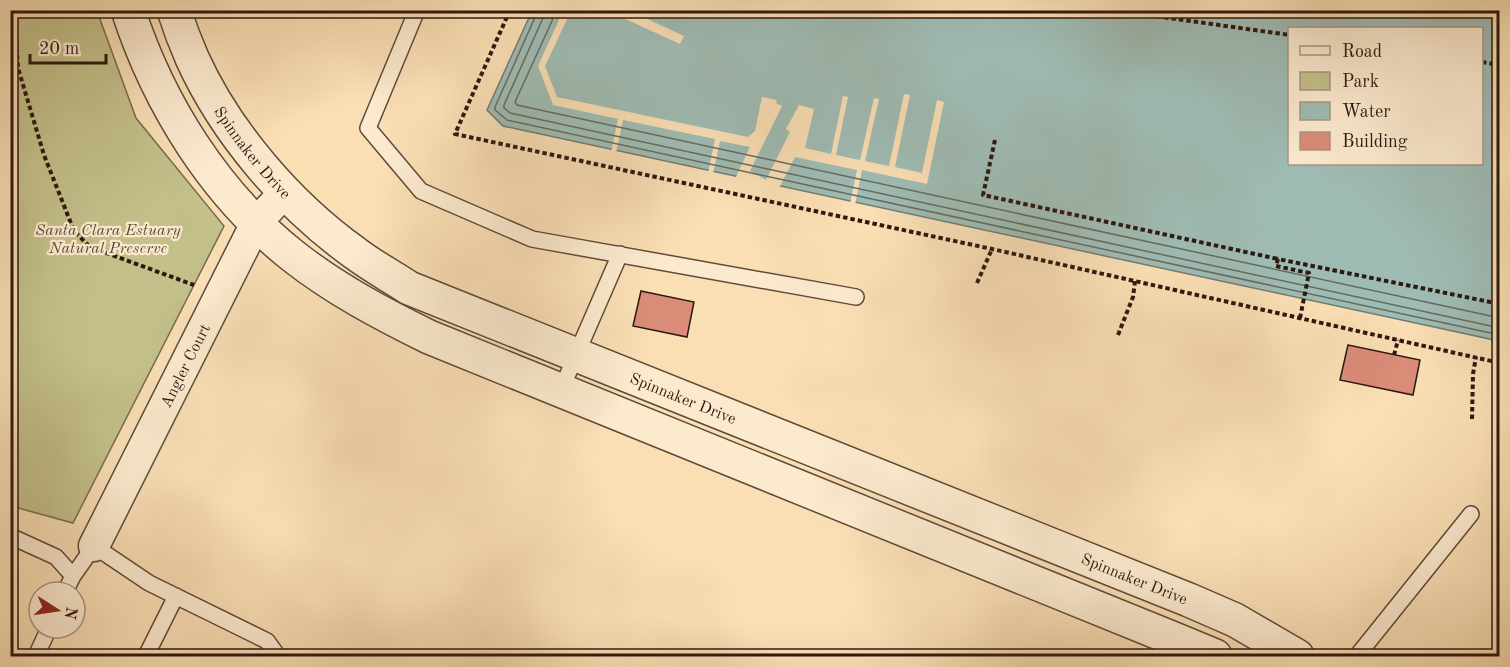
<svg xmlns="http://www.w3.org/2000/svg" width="1510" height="667" font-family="'Old Standard TT',serif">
  <rect width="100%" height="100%" fill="#fadfb5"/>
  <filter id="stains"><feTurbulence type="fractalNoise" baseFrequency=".00333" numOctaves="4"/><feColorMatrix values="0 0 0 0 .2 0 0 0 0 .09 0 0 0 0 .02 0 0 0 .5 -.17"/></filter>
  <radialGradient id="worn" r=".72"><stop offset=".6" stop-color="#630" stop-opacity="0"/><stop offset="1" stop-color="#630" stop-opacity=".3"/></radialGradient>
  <path fill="#c3c08a" stroke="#786c4e" stroke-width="1.5" d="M10,11h87l39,107 88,108 -151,297 -62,-17z"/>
  <path fill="#9fbcb4" stroke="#717b73" stroke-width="1.5" fill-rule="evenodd" d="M532,11h967v330l-996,-215 -16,-16zM1290,28h192v136h-192z"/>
  <path fill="#fadfb5" d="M563,11h8l-26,55 12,31 191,40 7,-6 7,-34 15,3 -1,3 6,3 -32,65 16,9 24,-48 -4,-3 13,-24 15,4 -9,39 26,6 12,-58 5,1 -12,58 24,5 14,-62 5,1 -14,62 24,5 15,-72 6,1 -15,72 27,6 15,-73 7,2 -17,82 -65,-14 -7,35 -5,-1 7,-34 -62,-13 -16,31 -44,-9 15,-32 -30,-6 -7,33 -5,-1 7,-34 -92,-19 -7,33 -5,-1 7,-33 -65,-14 -15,-39z
    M608,11h22l54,25 -4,8z"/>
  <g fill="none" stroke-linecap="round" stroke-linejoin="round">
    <path stroke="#666a62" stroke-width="1.5" d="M537,10l-1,5 -41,92v3l12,10 993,215
      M545,10l-2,8 -39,87v3l6,5 990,215
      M554,10l-2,11 -37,81 2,3 983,213"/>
  </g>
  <path fill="#da8c79" stroke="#2d1911" stroke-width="1.5" d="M641,291l53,11 -7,35 -54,-11z
    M1348,345l72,15 -7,35 -73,-15z"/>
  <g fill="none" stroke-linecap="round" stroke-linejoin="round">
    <defs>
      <path id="service" d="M417,10l-49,118 53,63 111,48 324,58
        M561,390l59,-136
        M10,536l46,21 17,19
        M65,592l8,-16 21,-30 55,37 118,58 11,15
        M36,656l13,-28
        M146,656l30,-60
        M1357,656l114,-142"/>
      <g id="minor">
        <path id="s1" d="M94,546l162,-323 29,-31"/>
      </g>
      <g id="tertiary">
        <path d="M128,10c31,95 87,184 165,246 42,33 89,58 136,81l745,302 41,17"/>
        <path id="s2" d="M174,10c5,16 11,32 18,48 34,75 96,147 163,195 17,13 36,23 54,35l780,312 46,20 62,36"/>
      </g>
    </defs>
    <use href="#service" stroke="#604a3a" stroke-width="18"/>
    <use href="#minor" stroke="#604a3a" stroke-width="33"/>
    <use href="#tertiary" stroke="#604a3a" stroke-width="36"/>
    <path stroke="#2d1911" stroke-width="4" stroke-dasharray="4.5 3" stroke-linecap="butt" d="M14,10l4,58 26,87 30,76 16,16 104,38
      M510,10l-55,124 537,115 508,114
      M1112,10l178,25
      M1482,62l18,3
      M995,140l-12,55 295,64
      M977,283l15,-34
      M1300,318l9,-45 -33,-7 2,-7 222,45
      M1118,335l15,-38 2,-16
      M1394,355l4,-15
      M1472,419l1,-45 3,-17"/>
    <use href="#service" stroke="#fceacf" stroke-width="15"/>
    <use href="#minor" stroke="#fceacf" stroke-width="30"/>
    <use href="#tertiary" stroke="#fceacf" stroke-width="33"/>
  </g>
  <g text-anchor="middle" stroke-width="4.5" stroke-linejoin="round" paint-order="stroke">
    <g font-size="16" fill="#2d1911" stroke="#fceacf">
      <text dy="6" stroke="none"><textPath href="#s2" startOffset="164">Spinnaker Drive</textPath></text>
      <text dy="6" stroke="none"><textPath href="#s1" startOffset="202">Angler Court</textPath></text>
      <text dy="6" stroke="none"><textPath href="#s2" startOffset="668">Spinnaker Drive</textPath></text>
      <text dy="6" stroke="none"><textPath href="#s2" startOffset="1154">Spinnaker Drive</textPath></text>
    </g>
    <g font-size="16" font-style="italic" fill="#5a4b35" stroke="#fceacf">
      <text x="108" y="235">Santa Clara Estuary<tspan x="108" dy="18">Natural Preserve</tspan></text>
    </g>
  </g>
  <rect width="1510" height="667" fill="none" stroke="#fadfb5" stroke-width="36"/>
  <rect x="12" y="12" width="1486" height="643" fill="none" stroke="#2d1911" stroke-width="3"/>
  <rect x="18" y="18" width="1474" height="631" fill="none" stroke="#2d1911" stroke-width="1.5"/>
  <rect x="1288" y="27" width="195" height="138" fill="#fceacf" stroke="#a99683" stroke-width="1.5"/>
  <rect x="1300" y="46" width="30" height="9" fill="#fceacf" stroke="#a99683" stroke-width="1.5"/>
  <text x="1342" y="57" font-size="18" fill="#2d1911">Road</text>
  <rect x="1300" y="72" width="30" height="18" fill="#c3c08a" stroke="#a99683" stroke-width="1.5"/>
  <text x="1342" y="87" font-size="18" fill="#2d1911">Park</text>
  <rect x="1300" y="102" width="30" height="18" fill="#9fbcb4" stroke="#a99683" stroke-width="1.5"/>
  <text x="1342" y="117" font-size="18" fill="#2d1911">Water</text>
  <rect x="1300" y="132" width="30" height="18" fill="#da8c79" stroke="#a99683" stroke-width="1.5"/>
  <text x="1342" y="147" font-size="18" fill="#2d1911">Building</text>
  <g transform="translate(57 610) rotate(102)"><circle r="28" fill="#fceacf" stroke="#a99683" stroke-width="1.5"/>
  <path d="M0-4.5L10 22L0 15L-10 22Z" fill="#8f2418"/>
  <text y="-9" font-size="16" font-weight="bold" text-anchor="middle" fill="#2d1911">N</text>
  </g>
  <path d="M30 54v9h76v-9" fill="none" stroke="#2d1911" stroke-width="3"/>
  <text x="39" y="54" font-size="18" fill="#2d1911" stroke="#fceacf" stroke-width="4.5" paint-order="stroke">20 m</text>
  <rect width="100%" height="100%" filter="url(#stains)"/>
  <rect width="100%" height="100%" fill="url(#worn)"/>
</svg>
